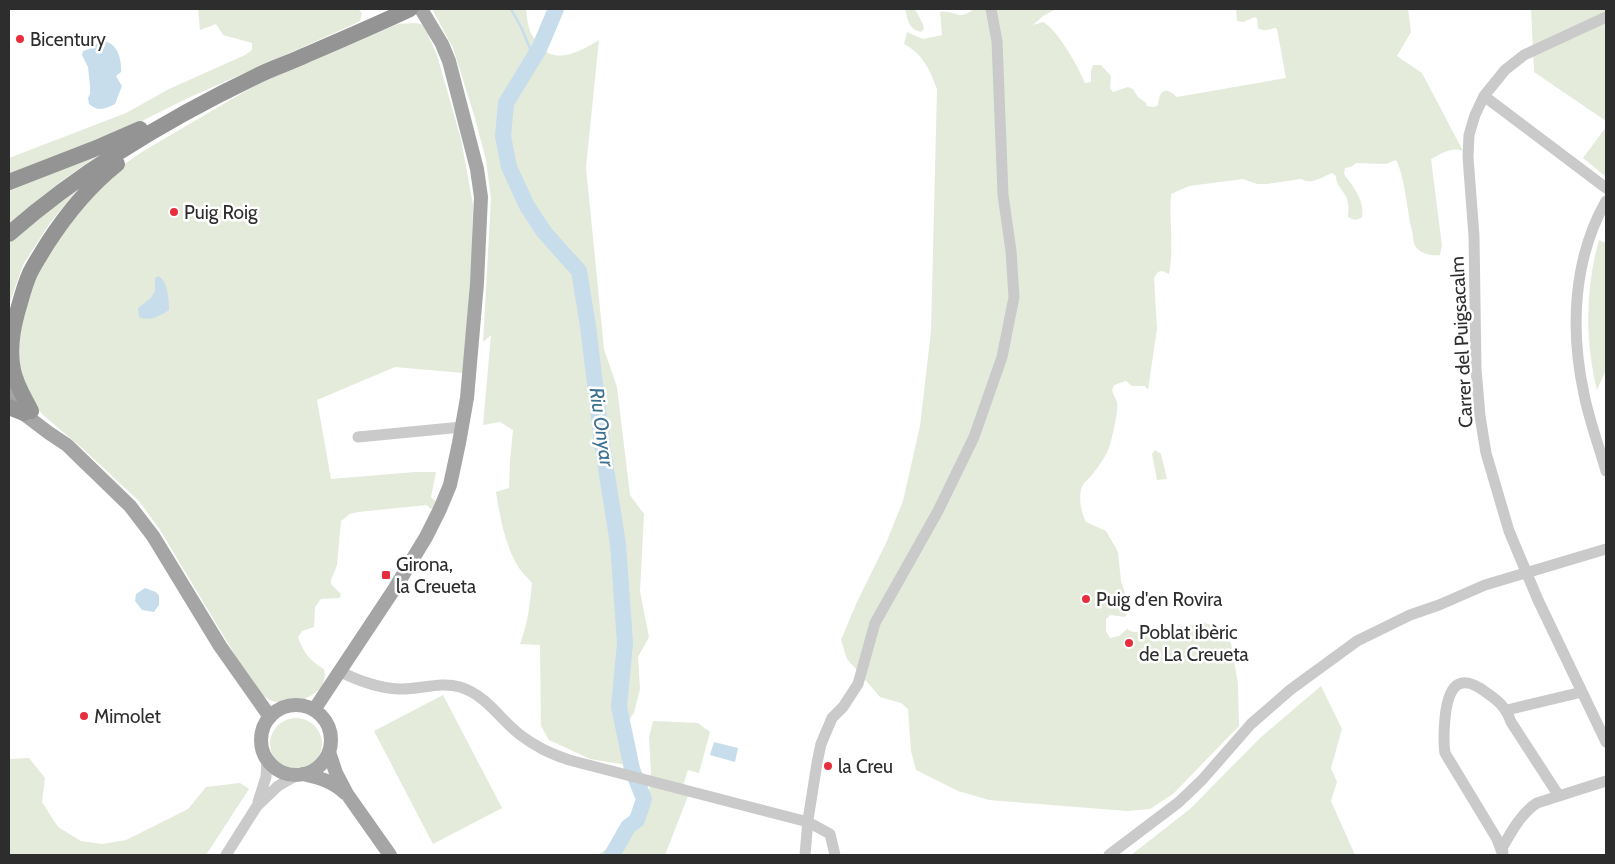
<svg xmlns="http://www.w3.org/2000/svg" width="1615" height="864" font-family="Cabin,sans-serif">
  <rect width="100%" height="100%" fill="#fff"/>
  <path fill="#e4ebdb" d="M198,9h160l4,4 -2,8 -8,4 -166,74 -62,31 -115,45v-17l117,-45 43,-24 76,-34 7,-5v-7l-29,-8 -7,-11 -16,6z
    M432,9h94c1,6 1,13 3,19 1,5 5,10 8,14 15,25 43,10 62,-2l-13,127 18,182 13,38 13,108 14,19 -4,77 9,46 -11,20 2,32 -6,24 -16,22 8,30 -36,-6 -41,-19 -8,-14 -1,-81 -20,-1c8,-21 10,-40 12,-61 -4,-5 -10,-10 -13,-15 -14,-22 -19,-51 -23,-76l13,-4 1,-27 3,-31 -13,-8 -17,3 8,-90 -8,7 8,-143 -5,-39 -12,-45 -21,-67z
    M905,9h10l8,15 1,5 -3,3c-13,-3 -13,-12 -16,-23z
    M974,9h82l-13,7 -10,9 10,-3c16,9 35,45 42,61l6,-1v-11l2,-6h8l10,11 -1,12 3,4 15,-5 5,2 5,8 8,6 1,3 7,1 4,-2c1,-15 8,-19 19,-8l109,-19 -9,-49 -2,-1c-6,1 -11,4 -17,0l-1,-9 -2,-2 -12,5 -6,-1 -1,-12h172l3,23 -14,24 25,17 41,78c-11,-5 -22,3 -32,8l11,87 -2,9c-8,1 -20,-1 -25,-9 -2,-4 -2,-11 -3,-15 -5,-20 -7,-54 -16,-71l-10,4 -30,-1 -5,4 -6,1 -1,6c9,12 21,27 18,43 -5,4 -9,3 -14,0 0,-5 1,-9 0,-13 0,-11 -12,-16 -12,-28l-4,-3c-10,4 -20,12 -31,6l-34,5h-10l-14,-5 -54,7 -18,8c-2,27 3,53 -2,80l-7,-3 -4,1 -4,6 3,51 -9,61 -3,-4h-13l-6,-5 -12,4c-4,9 1,9 3,17 2,8 -5,35 -7,43 -3,9 -10,20 -16,27 -3,6 -10,9 -12,15 -4,10 -1,26 4,35l20,9 12,21 3,29 9,27 -5,9 -15,-2 -4,4v12l4,7 9,-2 8,-7 6,3h8l63,-9 15,4 12,16 7,41 1,42 -66,68 -23,15 -23,2 -138,-11 -31,-9 -42,-21 -5,-19 -3,-42 -7,-6 -21,-6 -33,-38 -6,-19 15,-36 30,-61 17,-42 17,-75 11,-95 6,-242c-7,-19 -14,-35 -33,-45l3,-12 16,7 19,-4 -2,-23c14,-3 17,10 34,-3z
    M1531,9h75v112l-72,-49z
    M415,23l6,1 4,4 12,27 24,84 12,66 -1,50 -9,118 -68,-6 -78,33 14,79 84,-7h21l-5,25 5,5 -2,6 -4,1 -3,-4 -69,7 -8,2 -9,7 -4,44 -6,15v4l10,10 -1,4 -19,1 -6,8 -1,20 -12,4 -4,6c5,15 12,24 26,32l1,6 -2,9v2c-17,17 -44,25 -63,7 -4,-4 -7,-9 -10,-13l-90,-150 -21,-29 -56,-52 -40,-34 -10,-12 -14,-28v-50l19,-58 18,-31 58,-65 31,-21 111,-65 142,-61z
    M1606,127v50l-23,-19z
    M105,151c-34,22 -66,46 -96,74v-37z
    M81,185l-31,38 -27,42 -14,40v-61l35,-30z
    M1599,240l7,3v127l-9,20c-12,-49 -12,-101 2,-150z
    M1155,450l6,4 6,25 -10,1 -5,-26z
    M1321,686l21,43 -11,39 6,14 -6,19 24,54h-224l59,-46 70,-71z
    M443,695l59,113 -69,36 -59,-113z
    M270 744a26 26 0 1 1 52 0a26 26 0 1 1-52 0Z
    M653,721l45,2 12,9 -11,41 -11,-3 -6,19 8,2 -25,64h-68l38,-23 13,-26 3,-34 -2,-35z
    M29,758l16,20 -3,24 16,25 23,14 21,3 24,-4 62,-31 18,-22 34,-4 9,6 -43,66h-197v-96z"/>
  <path fill="#c7ddeb" d="M100,41c16,-1 22,16 21,31l-5,4 6,10 -7,18c-10,5 -17,8 -26,0l-1,-6 2,-4v-8l-2,-19 -6,-12 1,-4 6,-2z
    M159,276c9,7 10,23 10,34 -9,6 -20,12 -30,7l-1,-9 13,-10 4,-7v-13z
    M145,588l11,4 3,4v9l-5,7 -12,-2 -7,-9 1,-7z
    M714,742l24,6 -3,14 -25,-7z"/>
  <g fill="none" stroke-linecap="round" stroke-linejoin="round">
    <path stroke="#c7ddeb" stroke-width="2.5" d="M511,9l11,20 12,29"/>
    <path stroke="#c7ddeb" stroke-width="16" d="M556,9l-17,40 -33,54 -3,33 6,31 18,39 17,26 35,39 9,55 14,117 16,101 7,99 -6,64 13,62 12,30 -7,21 -9,7 -16,28"/>
    <path stroke="#cacaca" stroke-width="11" d="M1606,17l-82,38 -19,15 -21,26 -9,19 -6,20 -1,22 6,79 2,133 4,47 6,37 23,78 29,69 68,142
      M1484,96l122,92
      M1606,201c-33,58 -36,129 -22,193 5,26 15,52 22,77
      M358,437l104,-10
      M341,672c18,9 37,16 58,17 20,1 41,-8 61,-2 26,8 39,31 59,47 17,13 30,19 50,26l239,62 22,12 5,21
      M1507,710l75,-18
      M258,802l8,-25 1,-17
      M1503,852l-2,-2c9,-16 20,-37 36,-47l69,-22
      M226,855l31,-49 21,-20 19,-11
      M805,855l3,-35 9,-57 4,-19 11,-26 11,-11 15,-23 17,-61 63,-112 36,-74 28,-80 12,-60 -3,-46 -8,-56 -6,-154 -6,-32
      M1109,855l70,-53 23,-22 49,-56 39,-34 67,-49 53,-26 29,-10 46,-20 121,-36
      M1503,855l-6,-16 -52,-86c-2,-11 -1,-23 0,-35 3,-29 12,-48 42,-25 13,9 19,15 24,29l48,74"/>
    <path stroke="#a5a5a5" stroke-width="14" d="M9,392l19,16
      M16,408l33,25 18,12 63,61 23,30 67,110 50,71
      M261 740a35 35 0 1 1 70 0a35 35 0 1 1-70 0Z
      M314,710l81,-122 31,-51 14,-28 10,-24 9,-42 8,-45 10,-115 4,-86 -4,-28 -28,-108 -7,-17 -21,-35
      M329,752l7,21 11,21 43,61
      M303,774c17,4 29,7 42,19"/>
    <path stroke="#949494" stroke-width="16" d="M9,182l85,-33 46,-20
      M9,234c75,-66 162,-117 252,-160 15,-7 30,-12 45,-19 35,-15 70,-30 104,-46
      M9,407l15,6
      M31,411c-7,-14 -15,-26 -18,-41 -4,-19 -1,-39 4,-57 4,-13 7,-27 13,-40 5,-10 11,-19 17,-29 20,-31 41,-57 70,-80"/>
  </g>
  <g fill="#e62e3d" stroke="#fff" stroke-width="2">
    <circle cx="20" cy="39" r="5"/>
    <circle cx="174" cy="212" r="5"/>
    <rect x="381" y="570" width="10" height="10" rx="2.5"/>
    <circle cx="1086" cy="599" r="5"/>
    <circle cx="1129" cy="643" r="5"/>
    <circle cx="84" cy="716" r="5"/>
    <circle cx="828" cy="766" r="5"/>
  </g>
  <g text-anchor="middle" stroke-width="5" stroke-linejoin="round" paint-order="stroke">
    <g font-size="19" fill="#2d2d2d" stroke="#fff" text-anchor="start">
      <text x="30" y="46">Bicentury</text>
      <text x="184" y="219">Puig Roig</text>
      <text x="396" y="571">Girona,<tspan x="396" dy="22">la Creueta</tspan></text>
      <text x="1096" y="606">Puig d'en Rovira</text>
      <text x="1139" y="639">Poblat ibèric<tspan x="1139" dy="22">de La Creueta</tspan></text>
      <text x="94" y="723">Mimolet</text>
      <text x="838" y="773">la Creu</text>
    </g>
    <g font-size="19" fill="#2d2d2d" stroke="#fff">
      <text transform="translate(1461 342) rotate(-93)" y="7">Carrer del Puigsacalm</text>
    </g>
    <g font-size="20" font-style="italic" fill="#3b7090" stroke="#fff">
      <text transform="translate(602 427) rotate(82)" y="7">Riu Onyar</text>
    </g>
  </g>
  <rect width="1615" height="864" fill="none" stroke="#2d2d2d" stroke-width="20"/>
</svg>
